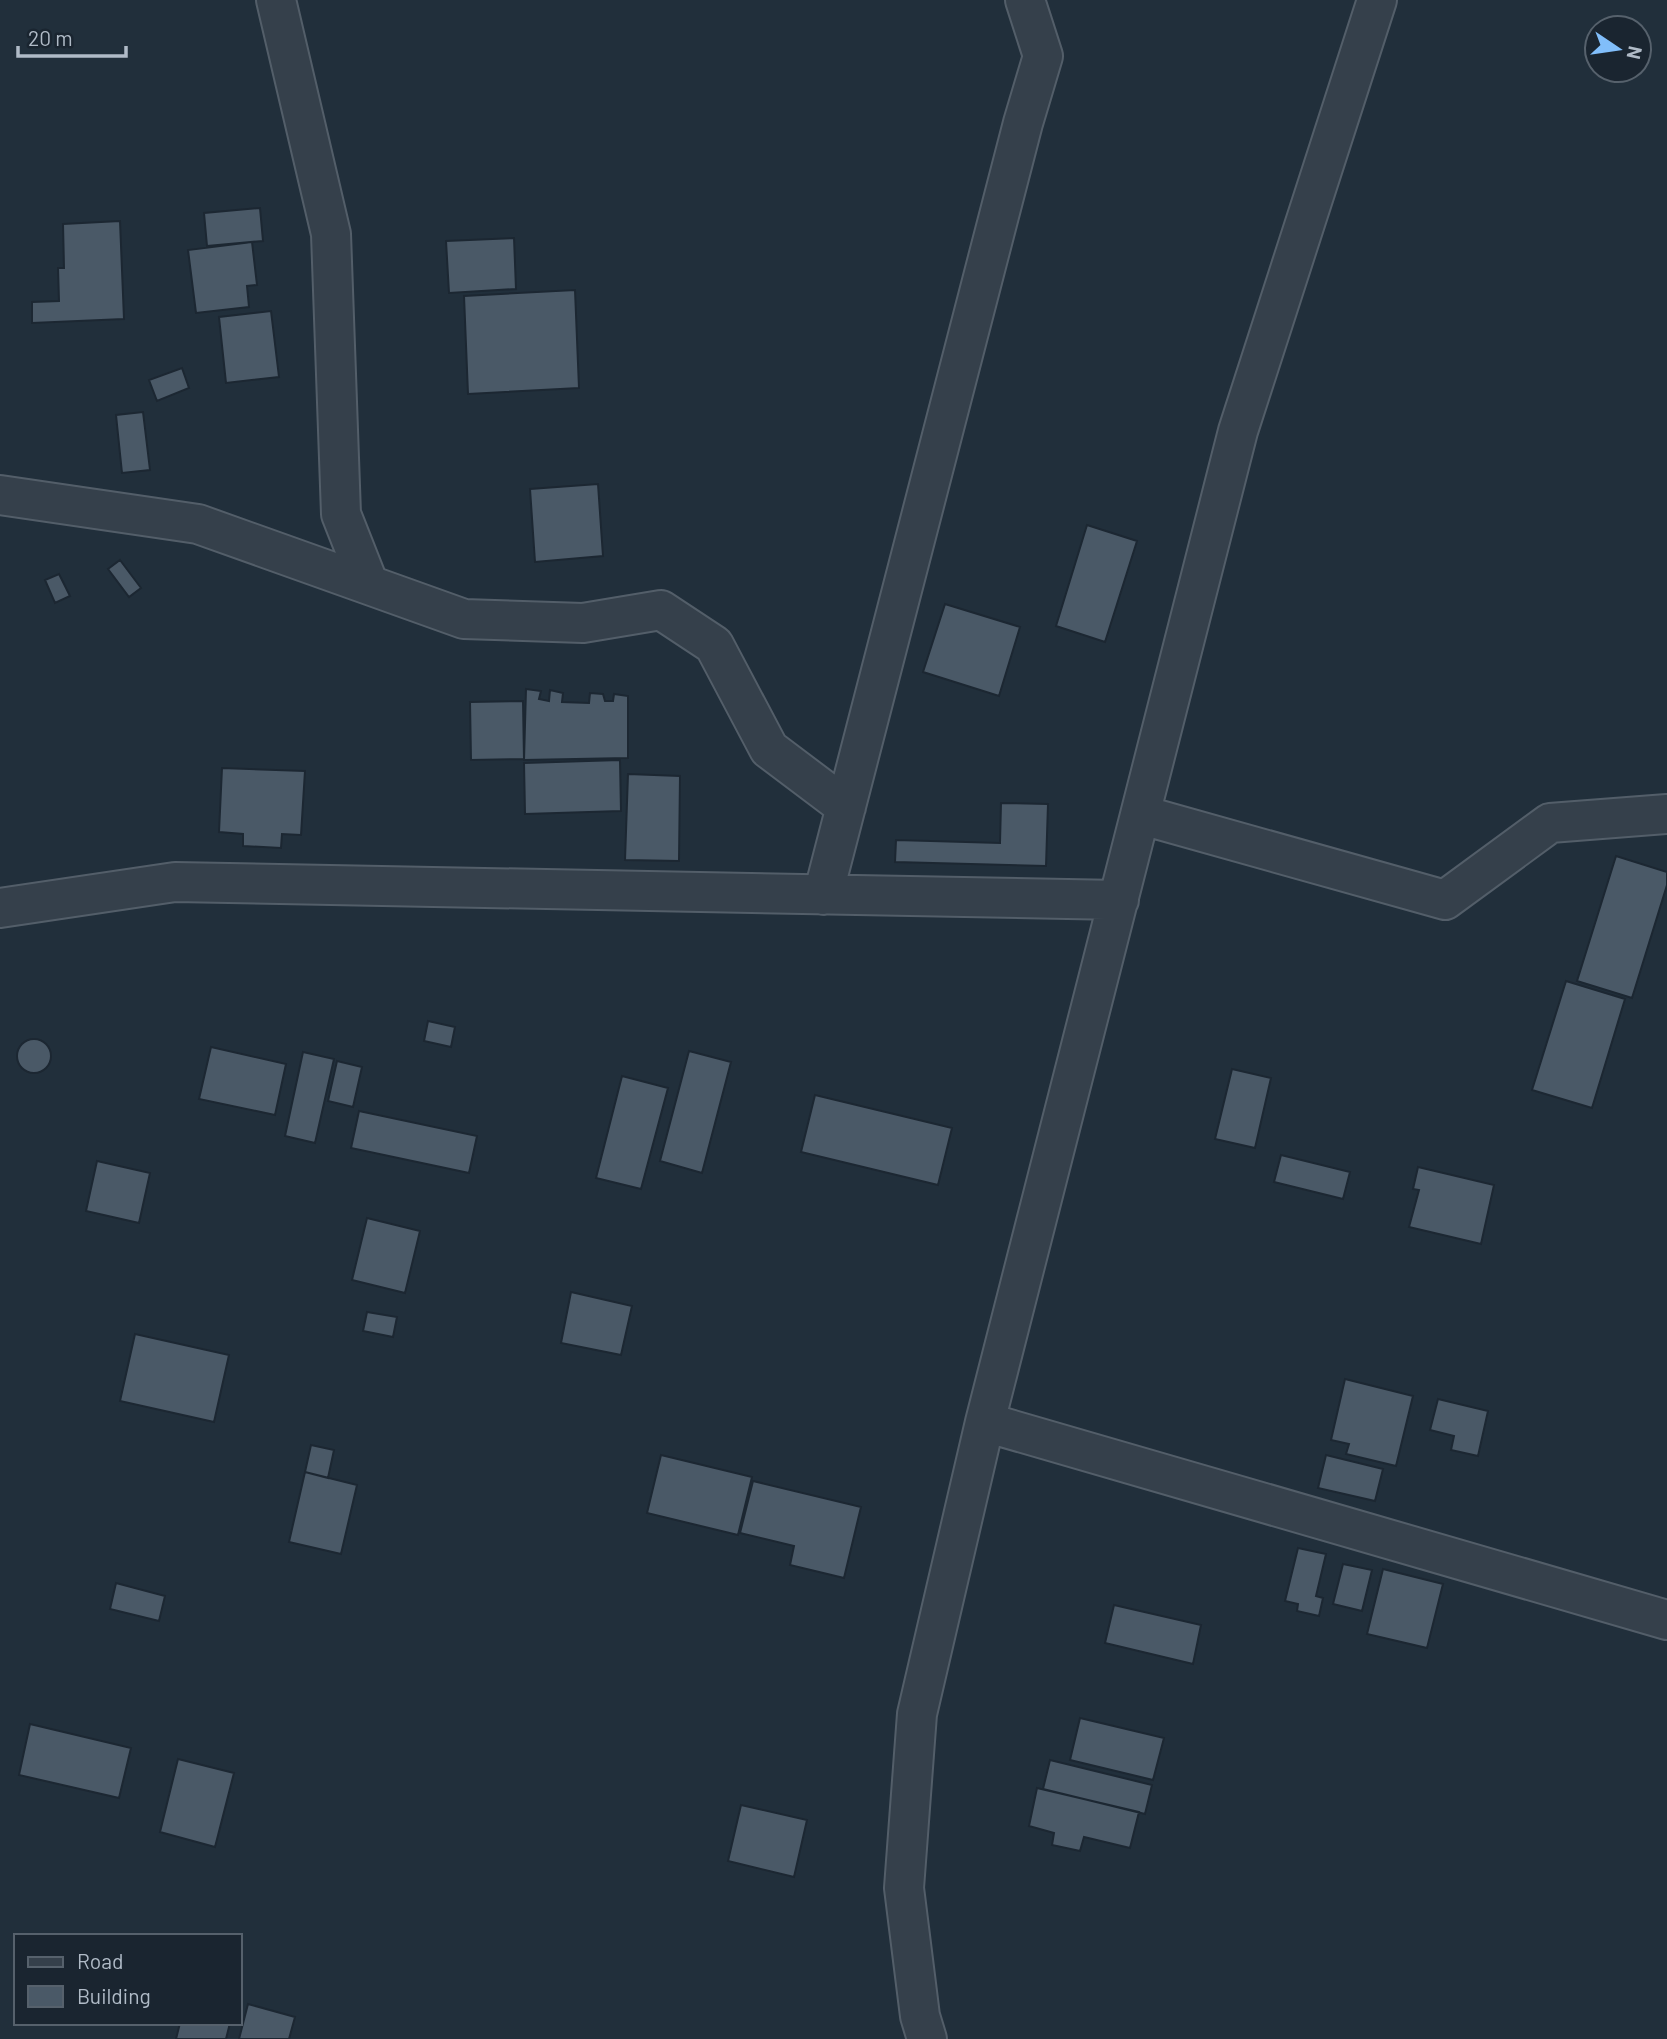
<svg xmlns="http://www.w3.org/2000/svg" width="1667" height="2039" font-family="Barlow,sans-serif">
  <rect width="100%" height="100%" fill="#212f3b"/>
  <path fill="#4a5967" stroke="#1c2732" stroke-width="2" d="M260,208l3,33 -56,5 -3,-33z
    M120,221l4,98 -92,4v-21l27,-1 -1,-33h6l-1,-44z
    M514,238l2,51 -67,4 -3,-52z
    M252,242l5,43 -10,1 2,21 -53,6 -8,-63z
    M575,290l4,98 -111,6 -4,-98z
    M271,311l8,66 -53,6 -7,-66z
    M182,368l7,20 -32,13 -8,-21z
    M143,412l7,58 -28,3 -6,-58z
    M598,484l5,72 -68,6 -5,-73z
    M1087,525l50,16 -32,101 -49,-16z
    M120,560l21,28 -12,9 -21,-28z
    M59,574l11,22 -15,7 -10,-23z
    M945,604l75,23 -21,69 -76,-24z
    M526,689l15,2 -2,8 10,2 1,-11 13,3 -1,9 27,1 1,-10 13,1 2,7h8l1,-7 14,2v62l-104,2z
    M523,701l1,58 -53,1 -1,-58z
    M620,760l1,51 -96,3 -1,-51z
    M222,768l83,3 -4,64 -19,-1 -1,14 -38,-2v-12l-24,-2z
    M628,774l52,2 -1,85 -54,-1z
    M1001,803l47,1 -2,62 -151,-4 1,-22 104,3z
    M1616,856l51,16v13l-35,113 -55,-17z
    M1566,981l59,18 -33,109 -60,-18z
    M428,1021l27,6 -4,20 -27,-6z
    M17 1056a17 17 0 1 1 34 0a17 17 0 1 1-34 0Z
    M211,1047l75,17 -11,51 -76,-16z
    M689,1051l42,11 -29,111 -42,-12z
    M303,1052l31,7 -19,84 -30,-7z
    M337,1061l25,6 -9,40 -25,-6z
    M1232,1069l39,9 -16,70 -40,-9z
    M622,1076l46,12 -27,101 -45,-11z
    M815,1095l137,33 -14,57 -137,-33z
    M359,1111l118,25 -8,37 -118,-25z
    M1281,1155l69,17 -7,27 -69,-17z
    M97,1161l53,12 -11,50 -53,-12z
    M1418,1167l76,18 -13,59 -72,-17 10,-37 -6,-1z
    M367,1218l53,13 -15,62 -53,-13z
    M571,1292l61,14 -11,49 -60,-12z
    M367,1312l30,5 -4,20 -30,-6z
    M135,1334l94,21 -15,67 -94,-21z
    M1345,1379l68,17 -17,70 -50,-12 3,-10 -18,-4z
    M1438,1399l50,12 -10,45 -27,-6 3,-14 -24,-6z
    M311,1445l23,5 -6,28 -23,-6z
    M661,1455l91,22 -14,58 -91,-22z
    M1326,1455l57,14 -8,32 -57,-13z
    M305,1472l52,13 -16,69 -52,-12z
    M753,1481l108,26 -17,71 -54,-13 4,-19 -54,-13z
    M1298,1548l28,6 -10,42 7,2 -4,18 -22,-5 1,-7 -13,-3z
    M1343,1564l29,6 -10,41 -29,-7z
    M1383,1569l60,15 -16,64 -60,-14z
    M116,1583l49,13 -6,25 -49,-12z
    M1114,1605l87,20 -8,39 -88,-21z
    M1080,1718l84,20 -11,42 -83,-20z
    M30,1724l101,24 -12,50 -100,-23z
    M178,1759l56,14 -19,74 -55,-15z
    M1050,1760l102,25 -7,29 -102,-25z
    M1037,1788l102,24 -9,36 -46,-11 -4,14 -28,-6 2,-12 -25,-7z
    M741,1805l66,15 -13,57 -66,-16z
    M248,2004l47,13 -6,22h-50z
    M180,2023h50l-4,16h-50z"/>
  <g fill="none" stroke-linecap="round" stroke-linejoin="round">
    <defs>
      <path id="minor" d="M276,0l55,234 10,280 28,71 95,34 119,4 78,-13 53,35 55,104 77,58
        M0,495l198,29 171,61
        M1142,815l303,85 105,-77 117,-9
        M823,895l200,-772 20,-67 -18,-56
        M0,908l175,-26 944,18
        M985,1422l682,198
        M927,2039l-7,-23 -16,-128 13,-174 68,-292 253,-991 139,-431"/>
    </defs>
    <use href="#minor" stroke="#535e69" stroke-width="42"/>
    <use href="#minor" stroke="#35404b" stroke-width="38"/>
  </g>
  <rect x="14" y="1934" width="228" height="91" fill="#1a2530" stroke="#56616c" stroke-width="2"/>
  <rect x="28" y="1957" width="35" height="10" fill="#35404b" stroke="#56616c" stroke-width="2"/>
  <text x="77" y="1969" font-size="21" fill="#b0bbc7">Road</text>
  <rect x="28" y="1986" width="35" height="21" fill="#4a5967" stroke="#56616c" stroke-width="2"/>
  <text x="77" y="2004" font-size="21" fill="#b0bbc7">Building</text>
  <g transform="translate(1618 49) rotate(103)"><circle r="33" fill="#1a2530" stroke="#56616c" stroke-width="2"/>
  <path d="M0-5L12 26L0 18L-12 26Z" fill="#81befa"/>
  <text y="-10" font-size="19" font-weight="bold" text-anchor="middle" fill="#b0bbc7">N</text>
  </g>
  <path d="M18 46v10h108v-10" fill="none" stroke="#b0bbc7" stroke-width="3.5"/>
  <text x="28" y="46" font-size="21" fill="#b0bbc7" stroke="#1a2530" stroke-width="5" paint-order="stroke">20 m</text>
</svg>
